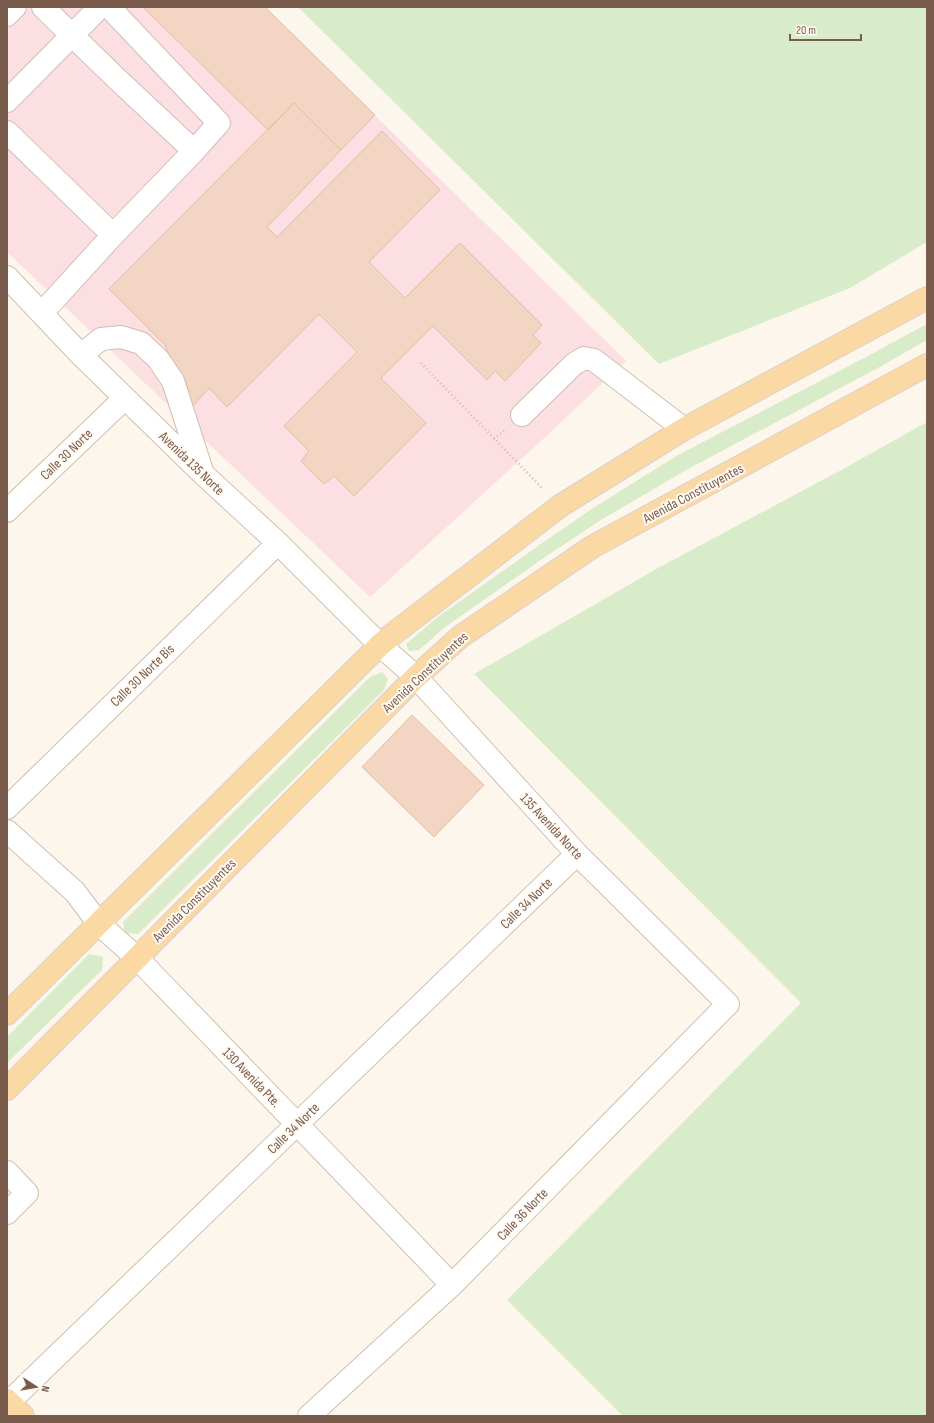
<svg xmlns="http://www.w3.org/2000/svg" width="934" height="1423" font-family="'Sofia Sans Condensed',sans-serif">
  <rect width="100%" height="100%" fill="#fdf6ec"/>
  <path fill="#fbdfe3" d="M7,7h257l362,354 -85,80 -171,156 -363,-345z"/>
  <path fill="#d8ecc9" d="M298,7h629v235l-77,46 -191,76z
    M927,324v16l-51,29 -188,100 -87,51 -56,37 -100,70 -26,23 -10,1 -3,-7 33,-28 99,-70 55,-38 85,-53 188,-98z
    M927,422v994h-304l-116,-116 294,-297 -327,-329 184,-106 187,-100z
    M382,672l6,7 -4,11 -246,244 -13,-1 -2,-11 247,-245z
    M89,954l14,3 -1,13 -95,93v-26z"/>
  <path fill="#f3d5c3" stroke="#e6bba3" d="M143,7h122l110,108 -34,35 -47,-47 -26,27z
    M294,103l47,47 -74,77 10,10 105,-106 58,59 -71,72 36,36 55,-55 82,82 -9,10 8,8 -36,38 -10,-10 -8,9 -54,-54 -52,52 45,45 -72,73 -20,-20 -10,8 -23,-23 8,-10 -25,-25 73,-74 -38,-38 -92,93 -18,-19 -18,20 -26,-63 -56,-56z
    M412,715l72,70 -50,52 -72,-70z"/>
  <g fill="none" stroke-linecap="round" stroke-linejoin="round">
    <defs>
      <path id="minor" d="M109,7l110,116 -25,28
        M7,15l8,-8
        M7,101l93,-94
        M7,132l106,103
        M7,277l74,78 122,119 75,69 102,102 36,32 161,177 151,150 -276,281 -143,131
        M42,313l71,-78 81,-84 -78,-73 -73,-71
        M81,355l20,-16 20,-2 20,6 17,16 15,22 29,90
        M522,415l52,-51 10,-6 10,2 90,69
        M7,511l118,-113
        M7,808l271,-265
        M7,831l68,61 24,32 38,34 315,327
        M7,1172l20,21 -20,20
        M9,1402l568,-548"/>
      <path id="major" d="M7,1014l373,-369 13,-11 167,-128 124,-77 243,-131
        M7,1089l409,-412 44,-40 132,-90 335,-182
        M7,1400l16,16"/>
    </defs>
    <use href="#minor" stroke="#d1beb0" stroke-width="24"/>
    <use href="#major" stroke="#dad1cd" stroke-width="24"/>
    <path stroke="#d9b8a5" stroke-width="2.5" stroke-dasharray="1 3" stroke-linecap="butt" d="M421,363l122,126
      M494,439l11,-9"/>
    <use href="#minor" stroke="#fff" stroke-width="22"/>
    <use href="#major" stroke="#fbd9a5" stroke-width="22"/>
  </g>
  <g text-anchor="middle" stroke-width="4" stroke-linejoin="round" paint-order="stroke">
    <g font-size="14" fill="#7a5c4d" stroke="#fffaf3">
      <text transform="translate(66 454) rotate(-44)" y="5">Calle 30 Norte</text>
      <text transform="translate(192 463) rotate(44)" y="5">Avenida 135 Norte</text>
      <text transform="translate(693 493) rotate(-28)" y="5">Avenida Constituyentes</text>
      <text transform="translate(425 672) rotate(-43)" y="5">Avenida Constituyentes</text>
      <text transform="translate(142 675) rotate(-44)" y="5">Calle 30 Norte Bis</text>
      <text transform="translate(552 826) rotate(47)" y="5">135 Avenida Norte</text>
      <text transform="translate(194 900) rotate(-45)" y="5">Avenida Constituyentes</text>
      <text transform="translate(526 903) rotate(-44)" y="5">Calle 34 Norte</text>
      <text transform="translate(252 1077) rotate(46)" y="5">130 Avenida Pte.</text>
      <text transform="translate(293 1128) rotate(-44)" y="5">Calle 34 Norte</text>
      <text transform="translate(522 1214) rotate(-46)" y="5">Calle 36 Norte</text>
    </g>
  </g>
  <rect width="934" height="1423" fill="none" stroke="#7a5c4d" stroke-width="16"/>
  <g transform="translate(36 1387) rotate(102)" stroke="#fffaf3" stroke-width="3" paint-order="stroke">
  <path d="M0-3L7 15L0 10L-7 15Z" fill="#7a5c4d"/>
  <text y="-6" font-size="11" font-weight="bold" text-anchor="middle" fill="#7a5c4d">N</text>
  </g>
  <path d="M790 34v6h71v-6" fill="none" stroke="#7a5c4d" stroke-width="2"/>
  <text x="796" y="34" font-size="12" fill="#7a5c4d" stroke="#fffaf3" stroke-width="3" paint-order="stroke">20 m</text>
</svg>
